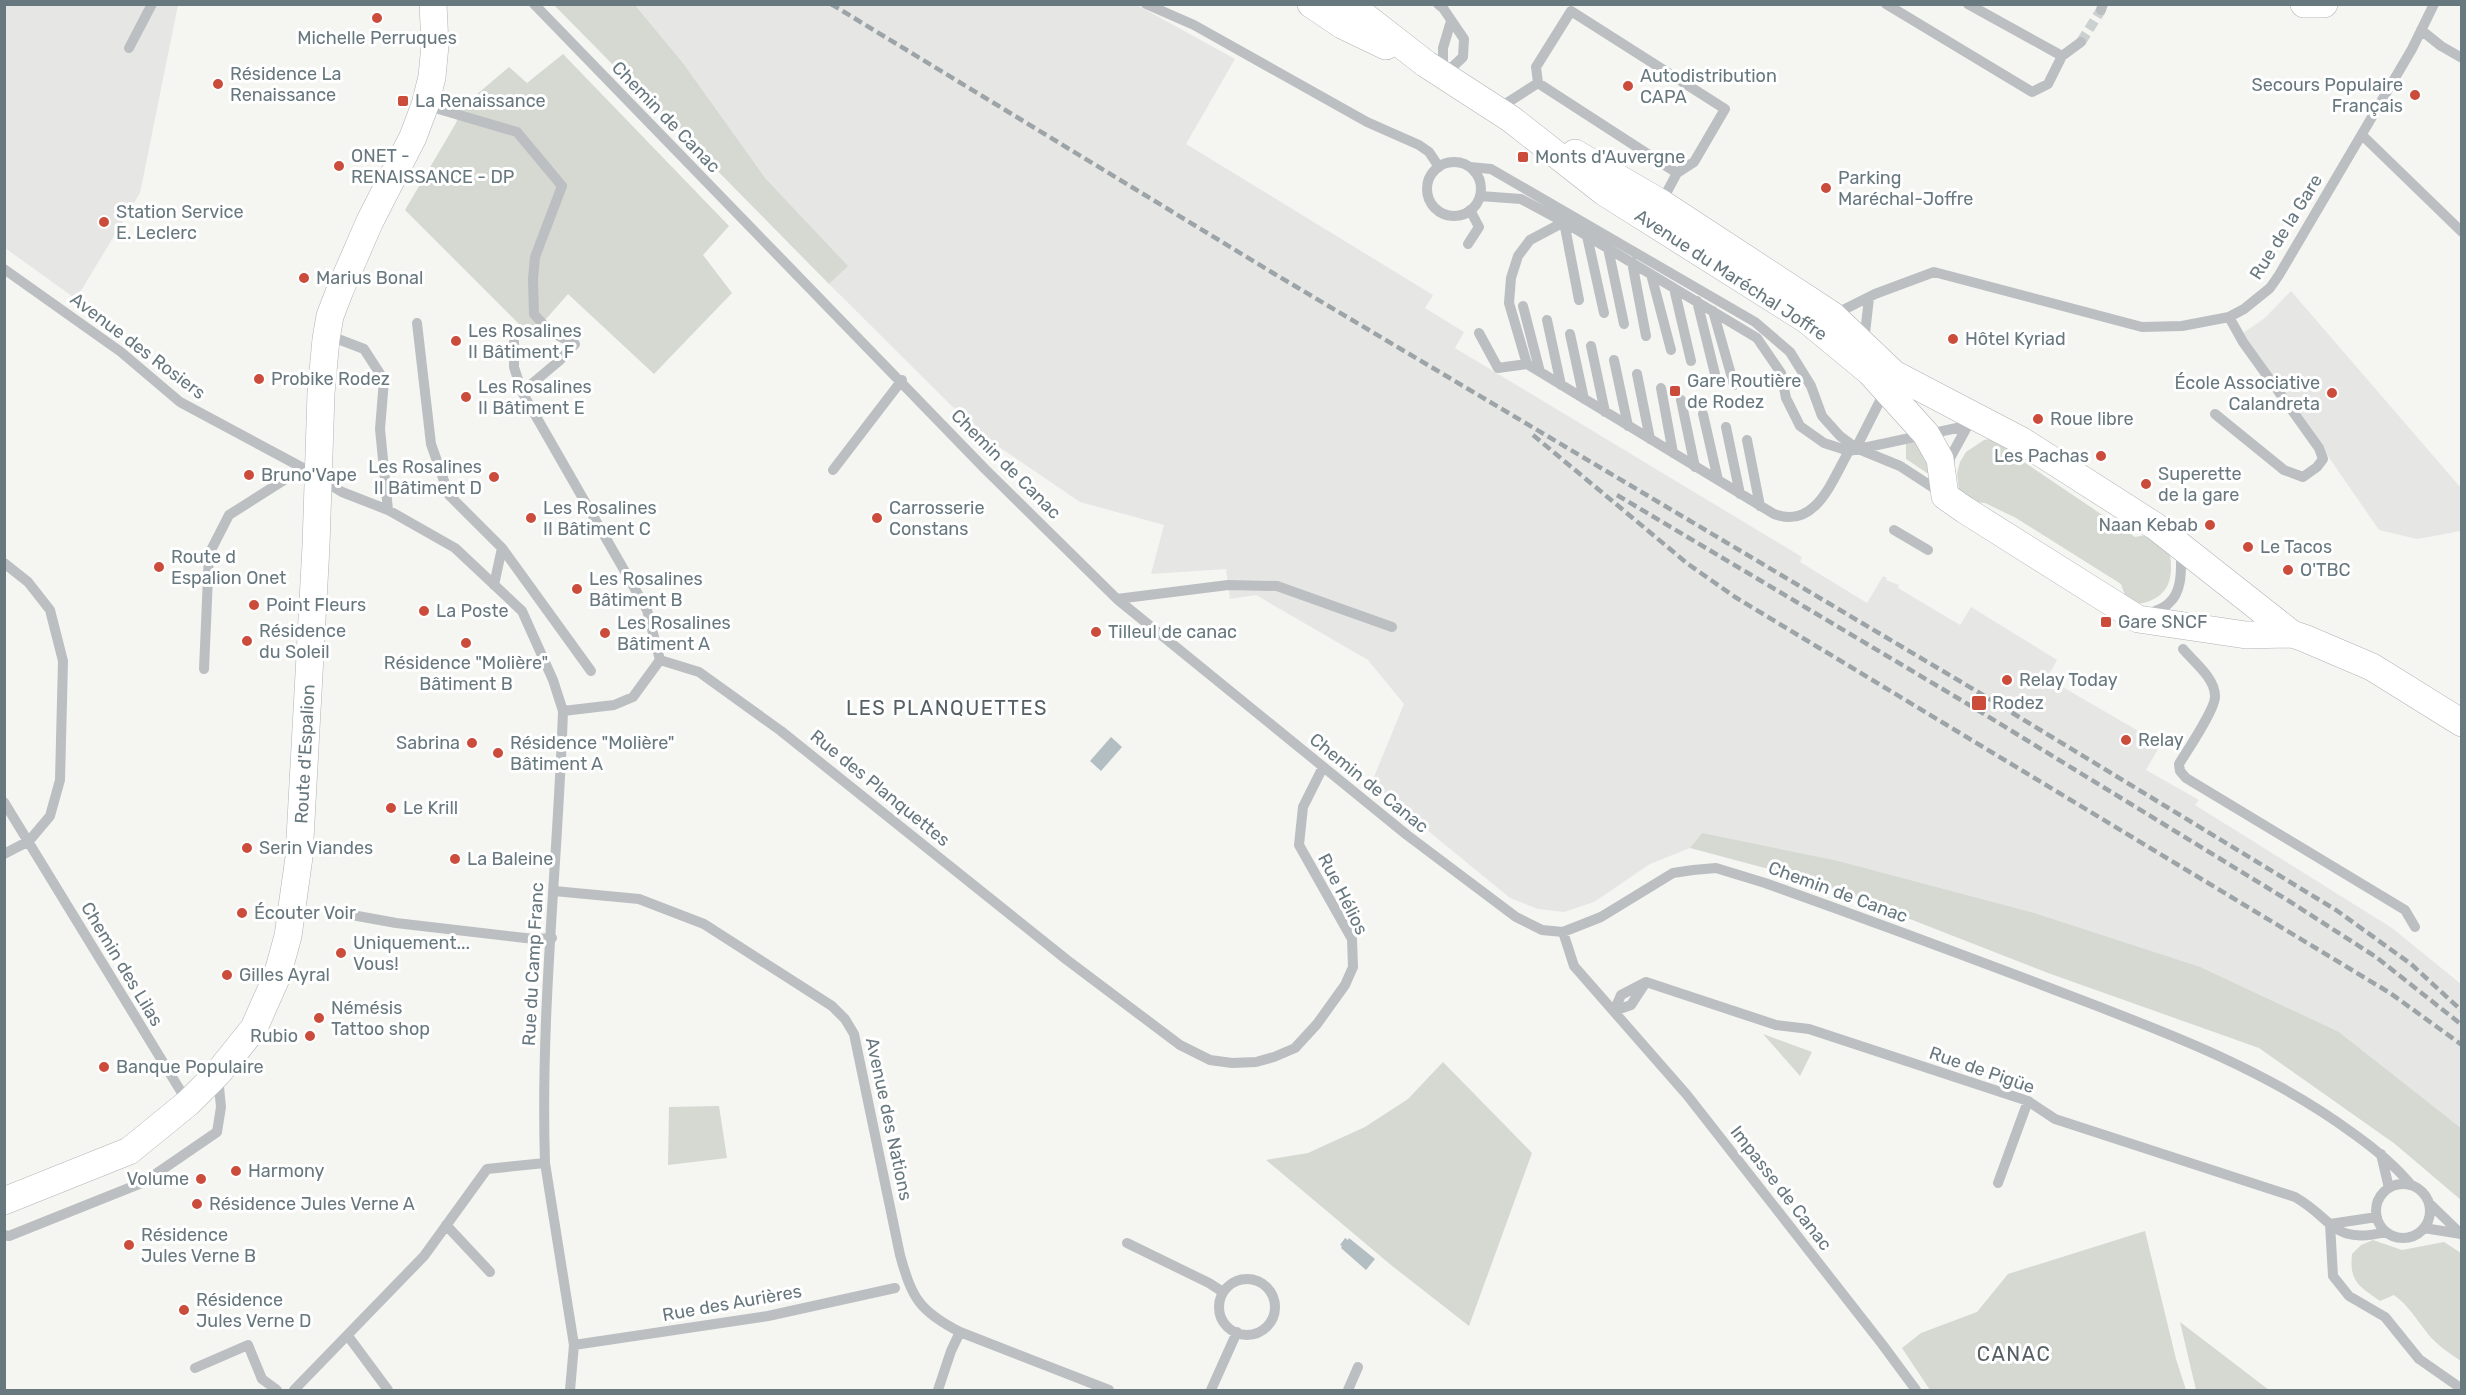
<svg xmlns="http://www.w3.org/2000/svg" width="2466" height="1395" font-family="Rubik,sans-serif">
  <rect width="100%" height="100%" fill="#f5f5f2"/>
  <path fill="#e6e6e5" d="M5,5h173l-38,188 -64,106 -71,-51z
    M635,5h502l98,54 -49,85 247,151 -8,13 39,24 -9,16 347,209 -2,5 67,41 16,-27 4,2 -1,2 13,5 -1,3 62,37 11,-18 86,53 -10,18 114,66 -15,26 53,30 -4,5 197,123 69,56v144l-122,-96 -637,-199 -12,15 -40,16 -56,38 -30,10 -26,-3 -28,-11 -139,-114 33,-80 -36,-44 -112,-65 -26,4 -4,-30 -75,5 13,-49 -84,-23 -100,-68 -151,-150 18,-18 -81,-87 -83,-116z
    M2291,291l170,197v43l-44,8 -38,-9 -136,-197 22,-15z"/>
  <path fill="#d5d9d2" d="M554,5h81l48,58 83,116 82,87 -19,18z
    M563,54l166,172 -26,29 29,38 -78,81 -86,-80 -37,42 -126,-126 51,-87 6,-16 47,-40 18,16z
    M1997,438l16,5 2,13 120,81 16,-3c5,5 14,11 18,17 2,5 2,14 2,19 -1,24 -17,32 -38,35l-6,-4 -6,-17 -105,-66 -31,-15 -14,-1 -12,-11 -2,-18 3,-11 6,-10 18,-12z
    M1918,441l18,38 -30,-20v-15z
    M1702,833l136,28 196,52 166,54 139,65 122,96v72l-66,-56 -136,-96 -211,-75 -238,-93 -120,-32z
    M1763,1034l49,18 -12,24z
    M1443,1062l89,91 -63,173 -78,-61 -125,-105 42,-7 57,-26 43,-28z
    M719,1106l8,52 -59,7 1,-58z
    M2145,1231l31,128 10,31h-256l-28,-42 19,-15 56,-21 31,-38z
    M2373,1240l29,10 42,-8 17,11v108c-12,-8 -24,-16 -33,-27 -11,-14 -20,-29 -34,-39l-14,6c-21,-15 -31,-19 -28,-47l9,-9z
    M2180,1322l89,68h-73z"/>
  <path fill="#b2bec1" d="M1111,737l11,10 -21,24 -11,-10z
    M1345,1238l3,2 1,-2 26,21 -9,11 -25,-22 1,-2 -2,-1z"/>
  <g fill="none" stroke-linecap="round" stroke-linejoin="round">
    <path stroke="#cbd0d0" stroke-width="10" stroke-dasharray="10 5" stroke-linecap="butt" d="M2081,42l20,-32"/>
    <defs>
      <path id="major" d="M1311,4l31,21 44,21
        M1349,4l77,60 85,55 93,73 203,128 63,52 56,62 14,25 5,37 20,14 173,109 108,16 46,-1 12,4 68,29 90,56
        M2304,4h20
        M1575,153l86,50 171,112 62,59 128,67 133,85 137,108
        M4,1201l125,-50 59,-48 30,-30 36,-45 23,-52 11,-40 11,-79 17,-311 5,-153 5,-54 4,-23 10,-26 30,-69 43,-84 12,-32 7,-28 3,-32 -2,-41"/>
    </defs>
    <use href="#major" stroke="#afb4b6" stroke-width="28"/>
    <path stroke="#bbbfc2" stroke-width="10" d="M534,4l451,465 132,130 290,236 109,82 26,13 21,2 38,-15 72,-44 20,-3 23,-2 49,15c93,33 185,67 277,102 107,41 219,80 312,149 21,15 40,30 57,51
      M1146,4l48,21 173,97 52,23 10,7 10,15
      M1438,4l5,4 21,31 -1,18 -19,18
      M1886,4l146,88 16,-8 14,-28 19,-14
      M1968,4l94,52
      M2101,10l2,-6
      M2421,30l20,16 21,12
      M129,48l23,-44
      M1443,72v-24l8,-27
      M1538,83l-2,-16 35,-56 154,98 -31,53 -17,11
      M425,105l92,27 45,54 -27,71 -2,22 1,35 15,17 26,13 -16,17 -37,31
      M1499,108l39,-25 139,90 -16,30
      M2362,135l100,97
      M1427 189a27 27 0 1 1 54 0a27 27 0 1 1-54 0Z
      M1470,167l21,2 264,153 35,30 21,34 11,30 18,20 16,12 44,18 40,26
      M1480,196l41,3 43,23 193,116 24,35 5,25 14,28 24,17 25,8 122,-26
      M1564,222l-34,18 -12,16 -7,22 -2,25 18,61 247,150c42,16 58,-34 75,-63
      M1564,222l15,78
      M1587,236l17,77
      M1468,244l11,-17 -9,-17
      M1608,248l16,76
      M1632,262l14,74
      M4,269l117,83 59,50 123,66 39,24 46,18 67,38 67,63 31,69 10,31c-5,151 -23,301 -18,452l29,182 -4,45
      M1651,274l20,76
      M1674,288l17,73
      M1697,301l18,73
      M1523,306l17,66
      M1713,311l21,74
      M1833,315l42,-21 59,-22 208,55 40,-1 47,-9 15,-8 26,-21 9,-13 133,-226 22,-45
      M1547,320l14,65
      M417,323l14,121 18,51 53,53 -8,37
      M1479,333l19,35 29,-4
      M1570,334l14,65
      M326,339h12l26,10 20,31 -4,49 8,81
      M514,342v25l8,25 125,218 13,50
      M1864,342l5,-44
      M1591,346l14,66
      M1614,360l14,66
      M1637,374l13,65
      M1661,388l12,65
      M1681,400l14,67
      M1703,414l15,66
      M2215,414l69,56 19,7 14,-10 6,-8 -4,-11 -76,-106 -14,-25
      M1726,427l14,67
      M1747,440l13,66
      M1856,448l29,-57
      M1949,466l1,-8 18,-33
      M833,470l69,-90
      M1894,530l34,20
      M502,548l89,123
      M4,563l24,19 22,28 13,51 -3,119 -10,36 -21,25 -25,13
      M1117,599l111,-14 49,1 115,41
      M2147,615c6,-4 17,-6 22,-12 14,-12 12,-35 12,-52
      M2183,649c11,13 32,29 32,47 1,12 -28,55 -36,68l1,7 6,7 219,132 10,17
      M660,660l39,12 82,59 286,229 113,85 30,15 22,3 24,-1 18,-5 21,-9 22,-24 28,-39 8,-18 -1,-28 -53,-94 4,-38 20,-40
      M204,669l5,-115 20,-39 74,-47
      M563,711l51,-6 19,-8 27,-37
      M4,802l184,301
      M554,891l85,8 65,25 128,82 13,13 9,15 46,221c12,43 19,56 60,77l149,58
      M341,913l55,10 138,16 18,-1
      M1563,932l11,34 113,129 195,249 34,46
      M1646,982l130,43 33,4 219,72 27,18 240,78c40,23 37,48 91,35
      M1646,982l-15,23 -17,6 7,-16z
      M2381,1154l8,34
      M1998,1183l30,-82
      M2376 1211a27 27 0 1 1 54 0a27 27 0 1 1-54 0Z
      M2429,1203l33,32
      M2330,1224l3,52 16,20 36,21 34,42 43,30
      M2330,1224l47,-7
      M446,1225l44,47
      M2424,1228l37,6
      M4,1235l5,1 135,-54 73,-50 4,-25 -3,-30
      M1127,1243l82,40 14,9
      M1219 1307a28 28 0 1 1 56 0a28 28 0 1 1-56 0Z
      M348,1336l40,54
      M574,1345l194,-29 127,-28
      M195,1368l53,-23 14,34 15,11
      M294,1390l130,-134 63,-87 58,-6
      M938,1390l13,-39 9,-19
      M1211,1390l26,-58
      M1348,1390l10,-23"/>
    <use href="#major" stroke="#fff" stroke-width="27"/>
    <path stroke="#9da4a7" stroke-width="4.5" stroke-dasharray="9 4.5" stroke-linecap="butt" d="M831,4l442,269 705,419 358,218 75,54 51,47
      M1533,435l155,129 47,33 655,396 72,52
      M1617,495l354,211 318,195 87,56 86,68"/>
  </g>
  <g fill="#cc4c3c" stroke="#fff" stroke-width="2">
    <circle cx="377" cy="18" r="6"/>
    <circle cx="218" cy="84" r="6"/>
    <circle cx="1628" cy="86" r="6"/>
    <circle cx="2415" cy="95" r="6"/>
    <rect x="397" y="95" width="12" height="12" rx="3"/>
    <rect x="1517" y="151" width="12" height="12" rx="3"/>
    <circle cx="339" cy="166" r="6"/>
    <circle cx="1826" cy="188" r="6"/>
    <circle cx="104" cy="222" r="6"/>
    <circle cx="304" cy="278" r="6"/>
    <circle cx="1953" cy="339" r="6"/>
    <circle cx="456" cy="341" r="6"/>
    <circle cx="259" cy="379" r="6"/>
    <rect x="1669" y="385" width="12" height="12" rx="3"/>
    <circle cx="2332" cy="393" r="6"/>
    <circle cx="466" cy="397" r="6"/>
    <circle cx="2038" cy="419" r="6"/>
    <circle cx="2101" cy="456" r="6"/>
    <circle cx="249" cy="475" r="6"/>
    <circle cx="494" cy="477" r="6"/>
    <circle cx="2146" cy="484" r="6"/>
    <circle cx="531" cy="518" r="6"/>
    <circle cx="877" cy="518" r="6"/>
    <circle cx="2210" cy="525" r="6"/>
    <circle cx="2248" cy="547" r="6"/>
    <circle cx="159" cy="567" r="6"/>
    <circle cx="2288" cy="570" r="6"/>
    <circle cx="577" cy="589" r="6"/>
    <circle cx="254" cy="605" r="6"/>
    <circle cx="424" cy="611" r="6"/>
    <rect x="2100" y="616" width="12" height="12" rx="3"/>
    <circle cx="1096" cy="632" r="6"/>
    <circle cx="605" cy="633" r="6"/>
    <circle cx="247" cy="641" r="6"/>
    <circle cx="466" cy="643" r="6"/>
    <circle cx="2007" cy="680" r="6"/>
    <rect x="1971" y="695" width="16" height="16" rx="3"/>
    <circle cx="2126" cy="740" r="6"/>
    <circle cx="472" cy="743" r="6"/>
    <circle cx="498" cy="753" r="6"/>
    <circle cx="391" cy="808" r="6"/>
    <circle cx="247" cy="848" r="6"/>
    <circle cx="455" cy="859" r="6"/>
    <circle cx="242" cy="913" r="6"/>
    <circle cx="341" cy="953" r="6"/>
    <circle cx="227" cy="975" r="6"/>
    <circle cx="319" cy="1018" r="6"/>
    <circle cx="310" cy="1036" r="6"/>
    <circle cx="104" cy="1067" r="6"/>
    <circle cx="236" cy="1171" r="6"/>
    <circle cx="201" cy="1179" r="6"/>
    <circle cx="197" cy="1204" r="6"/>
    <circle cx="129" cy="1245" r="6"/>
    <circle cx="184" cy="1310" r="6"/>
  </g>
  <g text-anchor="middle" stroke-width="6" stroke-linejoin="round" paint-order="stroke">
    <g font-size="18" fill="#68787f" stroke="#fff" text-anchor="start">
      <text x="377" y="44" text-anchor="middle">Michelle Perruques</text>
      <text x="230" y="80">Résidence La<tspan x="230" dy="21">Renaissance</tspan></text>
      <text x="1640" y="82">Autodistribution<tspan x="1640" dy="21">CAPA</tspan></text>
      <text x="2403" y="91" text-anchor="end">Secours Populaire<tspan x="2403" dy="21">Français</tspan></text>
      <text x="415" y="107">La Renaissance</text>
      <text x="351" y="162">ONET -<tspan x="351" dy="21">RENAISSANCE - DP</tspan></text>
      <text x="1535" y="163">Monts d'Auvergne</text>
      <text x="1838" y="184">Parking<tspan x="1838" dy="21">Maréchal-Joffre</tspan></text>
      <text x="116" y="218">Station Service<tspan x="116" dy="21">E. Leclerc</tspan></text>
      <text x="316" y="284">Marius Bonal</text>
      <text x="468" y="337">Les Rosalines<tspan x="468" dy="21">II Bâtiment F</tspan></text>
      <text x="1965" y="345">Hôtel Kyriad</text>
      <text x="271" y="385">Probike Rodez</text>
      <text x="1687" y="387">Gare Routière<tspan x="1687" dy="21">de Rodez</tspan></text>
      <text x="2320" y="389" text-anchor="end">École Associative<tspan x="2320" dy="21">Calandreta</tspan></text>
      <text x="478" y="393">Les Rosalines<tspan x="478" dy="21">II Bâtiment E</tspan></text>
      <text x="2050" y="425">Roue libre</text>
      <text x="2089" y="462" text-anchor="end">Les Pachas</text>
      <text x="482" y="473" text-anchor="end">Les Rosalines<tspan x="482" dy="21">II Bâtiment D</tspan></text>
      <text x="2158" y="480">Superette<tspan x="2158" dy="21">de la gare</tspan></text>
      <text x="261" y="481">Bruno'Vape</text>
      <text x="543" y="514">Les Rosalines<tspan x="543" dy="21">II Bâtiment C</tspan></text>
      <text x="889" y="514">Carrosserie<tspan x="889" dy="21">Constans</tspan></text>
      <text x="2198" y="531" text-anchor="end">Naan Kebab</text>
      <text x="2260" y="553">Le Tacos</text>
      <text x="171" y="563">Route d<tspan x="171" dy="21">Espalion Onet</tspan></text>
      <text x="2300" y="576">O'TBC</text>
      <text x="589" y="585">Les Rosalines<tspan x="589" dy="21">Bâtiment B</tspan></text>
      <text x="266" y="611">Point Fleurs</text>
      <text x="436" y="617">La Poste</text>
      <text x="2118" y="628">Gare SNCF</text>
      <text x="617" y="629">Les Rosalines<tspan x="617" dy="21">Bâtiment A</tspan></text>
      <text x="259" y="637">Résidence<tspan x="259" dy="21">du Soleil</tspan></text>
      <text x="1108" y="638">Tilleul de canac</text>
      <text x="466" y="669" text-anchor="middle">Résidence "Molière"<tspan x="466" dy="21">Bâtiment B</tspan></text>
      <text x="2019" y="686">Relay Today</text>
      <text x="1992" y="709">Rodez</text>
      <text x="2138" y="746">Relay</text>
      <text x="460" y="749" text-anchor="end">Sabrina</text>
      <text x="510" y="749">Résidence "Molière"<tspan x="510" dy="21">Bâtiment A</tspan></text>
      <text x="403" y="814">Le Krill</text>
      <text x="259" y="854">Serin Viandes</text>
      <text x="467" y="865">La Baleine</text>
      <text x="254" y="919">Écouter Voir</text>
      <text x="353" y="949">Uniquement...<tspan x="353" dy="21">Vous!</tspan></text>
      <text x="239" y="981">Gilles Ayral</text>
      <text x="331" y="1014">Némésis<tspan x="331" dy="21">Tattoo shop</tspan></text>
      <text x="298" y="1042" text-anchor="end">Rubio</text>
      <text x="116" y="1073">Banque Populaire</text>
      <text x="248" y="1177">Harmony</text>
      <text x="189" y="1185" text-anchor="end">Volume</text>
      <text x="209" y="1210">Résidence Jules Verne A</text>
      <text x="141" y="1241">Résidence<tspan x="141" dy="21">Jules Verne B</tspan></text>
      <text x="196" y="1306">Résidence<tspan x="196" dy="21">Jules Verne D</tspan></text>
    </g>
    <g font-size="18" fill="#68787f" stroke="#fff">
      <text transform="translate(666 117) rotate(46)" y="6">Chemin de Canac</text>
      <text transform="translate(2286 227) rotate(-58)" y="6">Rue de la Gare</text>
      <text transform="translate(1731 275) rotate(33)" y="6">Avenue du Maréchal Joffre</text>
      <text transform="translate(138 346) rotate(37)" y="6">Avenue des Rosiers</text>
      <text transform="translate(1006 464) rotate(45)" y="6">Chemin de Canac</text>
      <text transform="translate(305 754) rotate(-87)" y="6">Route d'Espalion</text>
      <text transform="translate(1369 783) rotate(39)" y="6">Chemin de Canac</text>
      <text transform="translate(880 788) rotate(39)" y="6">Rue des Planquettes</text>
      <text transform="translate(1838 892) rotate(20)" y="6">Chemin de Canac</text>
      <text transform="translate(1343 894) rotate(63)" y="6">Rue Hélios</text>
      <text transform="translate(122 964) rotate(59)" y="6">Chemin des Lilas</text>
      <text transform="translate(533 964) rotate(-87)" y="6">Rue du Camp Franc</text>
      <text transform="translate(1982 1070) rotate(19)" y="6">Rue de Pigüe</text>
      <text transform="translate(889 1119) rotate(78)" y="6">Avenue des Nations</text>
      <text transform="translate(1781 1188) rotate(52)" y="6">Impasse de Canac</text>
      <text transform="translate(732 1303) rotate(-10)" y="6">Rue des Aurières</text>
    </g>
    <g font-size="20" letter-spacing="1.5" fill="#556065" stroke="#fff">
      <text x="947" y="715">LES PLANQUETTES</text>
      <text x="2014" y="1361">CANAC</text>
    </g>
  </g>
  <rect width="2466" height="1395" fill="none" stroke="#68787f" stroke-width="12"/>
</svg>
